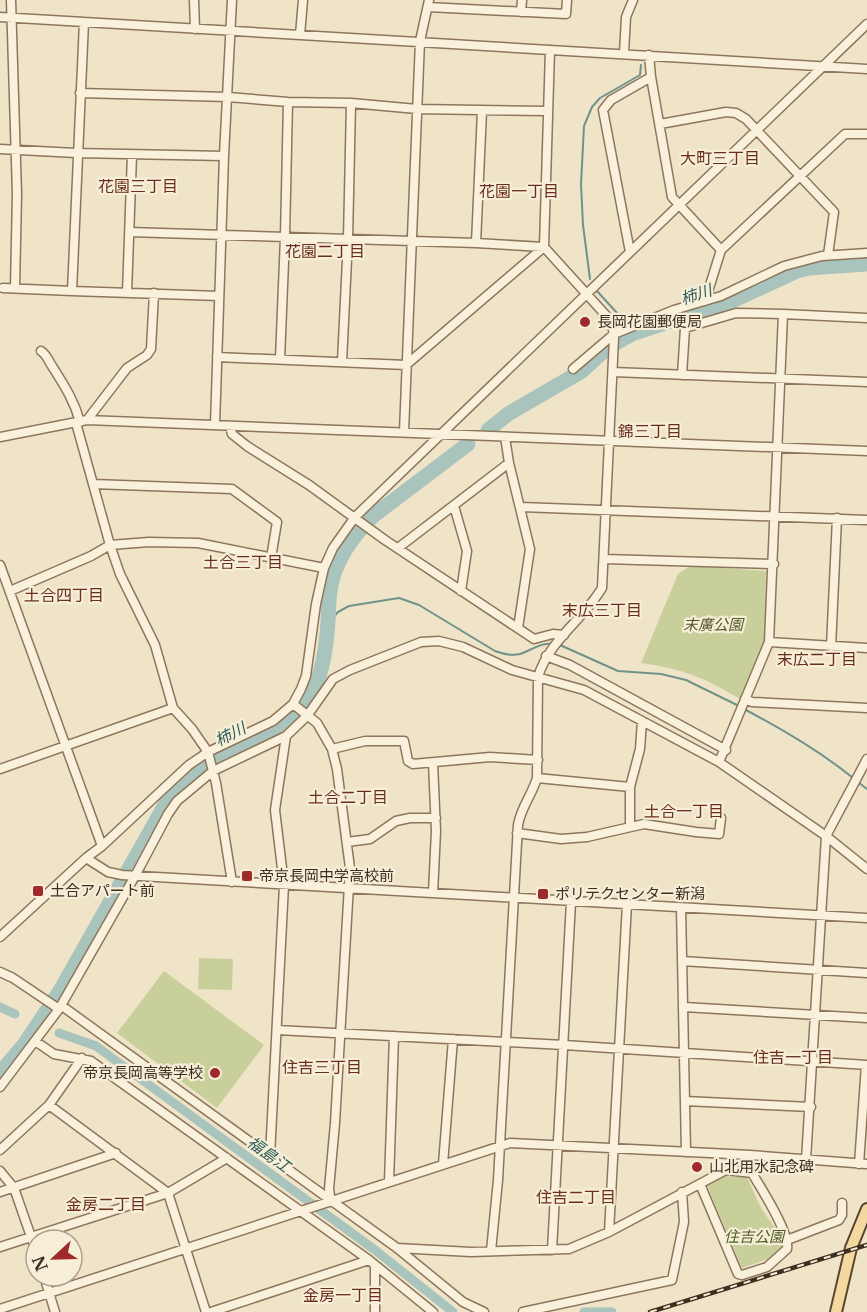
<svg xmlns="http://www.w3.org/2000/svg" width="867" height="1312" font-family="'Libre Baskerville','Noto Sans JP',serif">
  <rect width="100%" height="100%" fill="#f0e4c8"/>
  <path fill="#c9cf9b" d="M690,566l76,5 -2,70 -24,58c-37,-22 -57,-30 -99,-36l37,-89z
    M199,958l34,1 -1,31 -34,-1z
    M164,971l100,74 -47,63 -100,-75z
    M725,1176l22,1c5,10 9,22 15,32 8,14 17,19 20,38l-14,12 -26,9 -35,-83z"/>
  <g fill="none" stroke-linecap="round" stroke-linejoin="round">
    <path stroke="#6f938a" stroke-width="2" d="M590,279l-7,-54 -2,-41 3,-58 8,-19 8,-9 40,-23 1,-10
      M597,291l30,33
      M328,623l10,-11 11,-6 50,-8 20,7 76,46c8,3 17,5 25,3 12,-4 21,-12 34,-10
      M560,645l58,26 43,3 25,6 53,26
      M744,709c38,20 76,42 109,69
      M858,782l9,7"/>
    <path stroke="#a9c4bc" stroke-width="9" d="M0,1007l15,7
      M59,1033l37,13 12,9 267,195 78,62
      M584,1312h28"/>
    <path stroke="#a9c4bc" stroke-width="15" d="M488,430l20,-16 74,-43 25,-23 25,-14 100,-33 65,-30 12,-3 58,-4
      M0,1073l24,-28 36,-54 105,-186 16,-19 24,-19 78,-40c35,-28 42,-61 45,-105 1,-14 0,-27 4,-41 6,-25 23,-47 41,-65l95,-72"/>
    <defs>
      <path id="minor" d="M11,0l6,194 -2,94
        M194,0l1,29
        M428,7l138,7 1,-14
        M521,12l1,-12
        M0,17l867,52
        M84,22l-12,269 147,5
        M300,35l3,-35
        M624,53l2,-36 7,-17
        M649,55l2,22 21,120 49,53
        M80,93l148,4 60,5 63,1 66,6 130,2
        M660,124l66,-12 10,1 10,6 88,93 -6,43
        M0,149l76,4 148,3
        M129,232l347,11 68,4 68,75 2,16 -12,250c-19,32 -53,52 -64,89l-1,101c-5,17 -16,29 -19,47l-20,355 -7,71
        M476,243l6,-132
        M630,252l-27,-142 8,-10 40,-23
        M3,288l69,3
        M127,293l5,-138
        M705,301l16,-51 124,-116h22
        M41,351c6,4 7,9 11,15 12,19 22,34 28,56
        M217,357l189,8 138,-118 6,-197
        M280,359l5,-122 3,-135
        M342,362l6,-123 3,-136
        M573,369l41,-35 60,-24 47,-14 63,-30 38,-10 45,-3
        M613,372l254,10
        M682,375l3,-47 51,-15 47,1
        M87,420l40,-52 20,-13 4,-6 3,-56
        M76,423l34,122 10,29 35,71 18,63 19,21 16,23 8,31 16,99
        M215,425l9,-269 8,-156
        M230,426l2,8 15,12 62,39 76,55 137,91 12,8 19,-5 11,1
        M404,432l16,-391 9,-41
        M0,437l87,-17 780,31
        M505,437l4,26 21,86 -12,79
        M93,484l139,5 45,33 -6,36
        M454,506l13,45 -6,40
        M521,507l346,13
        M398,548l111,-85
        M604,559l170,5
        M0,565l102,281
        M10,591l81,-35 19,-11 39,-3 49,1 126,25
        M769,642l98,6
        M831,647l6,-129
        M546,656l24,9 156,85
        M745,699l7,3 115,6
        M293,704l24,19 15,26 5,20 13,99 -15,255 -6,66 2,13
        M332,749l33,-8h39l4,20 5,3 77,-7 48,3
        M719,762l50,-120 14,-328 84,4
        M0,769l173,-61
        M537,778l93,9
        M630,827v-40l10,-38 2,-28
        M517,833l44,6 26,-2 57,-13 52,8 23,2 2,-16
        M347,842l23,-3 26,-18 14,-3h26
        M86,858l22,14 14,3 745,43
        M433,893l3,-62 -3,-68
        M681,908l5,244
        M0,937l86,-79 16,-12 87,-81 19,-13 65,-31 20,-17 8,-15 5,-13 10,-72 8,-36 9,-20 22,-31 512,-493
        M682,961l185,12
        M0,972l13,6 46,31
        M62,1006l335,242 66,54 21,10
        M684,1007l183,11
        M277,1030l287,15 303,20
        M35,1041l19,13 37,7 278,199 64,52
        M0,1087l59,-78 76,-133 33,-62 9,-13 36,-30 73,-35
        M685,1101l126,6
        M49,1105l119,88 38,119
        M0,1150l49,-45 33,-47
        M270,1156l14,-271 -9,-75 11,-74 21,-20 26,-37 17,-9 71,-28 18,-1 24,6 49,23 72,20 135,72 107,74 41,33
        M806,1160l20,-324 41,-77
        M443,1164l10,-125
        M859,1164l7,-99
        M0,1171l14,17 22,63
        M389,1182l5,-146
        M0,1192l116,-39
        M609,1232l18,-328
        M787,1240l52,-20 3,-5v-12
        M0,1247l168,-54 59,-35
        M397,1248l74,4 98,-3 40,-17 115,-61 3,-1 25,3c9,15 38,60 35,76l-20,18 -25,8 -4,-1 -38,-90
        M552,1250l19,-348
        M44,1276l11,36
        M0,1309l510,-166 240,12 117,9
        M211,1312l158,-52
        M375,1312v-47
        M523,1312l149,-32 12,-58 -2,-30"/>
      <path id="major" d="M836,1312l15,-64 16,-39"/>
    </defs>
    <use href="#minor" stroke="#8d765c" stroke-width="11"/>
    <use href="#major" stroke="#5b4430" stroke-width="14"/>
    <use href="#minor" stroke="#faf1dc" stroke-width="8"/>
    <use href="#major" stroke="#f3d9a0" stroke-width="10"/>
    <defs>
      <path id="rail" d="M650,1312l217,-67"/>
    </defs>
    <use href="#rail" stroke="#3d2e20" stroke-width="4.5"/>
    <use href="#rail" stroke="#f7eed8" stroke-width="2" stroke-dasharray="7" stroke-linecap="butt"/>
  </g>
  <g fill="#9e2a2b" stroke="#f7eed8" stroke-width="2">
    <circle cx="585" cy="322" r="6"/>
    <rect x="241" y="870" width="12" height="12" rx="3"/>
    <rect x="32" y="885" width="12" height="12" rx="3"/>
    <rect x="537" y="888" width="12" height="12" rx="3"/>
    <circle cx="215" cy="1073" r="6"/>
    <circle cx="697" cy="1167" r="6"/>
  </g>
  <g text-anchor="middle" stroke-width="4.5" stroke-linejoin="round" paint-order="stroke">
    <g font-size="15" fill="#3d2e20" stroke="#f7eed8" text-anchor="start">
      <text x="597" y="327">長岡花園郵便局</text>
      <text x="259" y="881">帝京長岡中学高校前</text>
      <text x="50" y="896">土合アパート前</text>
      <text x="555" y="899">ポリテクセンター新潟</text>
      <text x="203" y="1078" text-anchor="end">帝京長岡高等学校</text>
      <text x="709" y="1172">山北用水記念碑</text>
    </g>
    <g font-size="15" font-style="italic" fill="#4d5a26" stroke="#f7eed8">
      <text x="713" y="630">末廣公園</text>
      <text x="754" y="1242">住吉公園</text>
    </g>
    <g font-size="16" fill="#6b2e1e" stroke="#f7eed8">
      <text x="720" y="164">大町三丁目</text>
      <text x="138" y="192">花園三丁目</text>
      <text x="519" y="197">花園一丁目</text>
      <text x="325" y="257">花園二丁目</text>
      <text x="650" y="437">錦三丁目</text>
      <text x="243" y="568">土合三丁目</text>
      <text x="64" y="601">土合四丁目</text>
      <text x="602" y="616">末広三丁目</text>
      <text x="817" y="665">末広二丁目</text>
      <text x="348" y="803">土合二丁目</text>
      <text x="684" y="817">土合一丁目</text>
      <text x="793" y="1063">住吉一丁目</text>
      <text x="322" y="1073">住吉三丁目</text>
      <text x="576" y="1203">住吉二丁目</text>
      <text x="106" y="1210">金房二丁目</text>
      <text x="343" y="1301">金房一丁目</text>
    </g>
    <g font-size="16" font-style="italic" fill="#2f5d5a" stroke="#f7eed8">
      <text transform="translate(696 294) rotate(-18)" y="6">柿川</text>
      <text transform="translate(230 734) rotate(-27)" y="6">柿川</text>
      <text transform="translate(269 1154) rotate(36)" y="6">福島江</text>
    </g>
  </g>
  <g transform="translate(54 1258) rotate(248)"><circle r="28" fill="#f7eed8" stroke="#ada18e" stroke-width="1.5"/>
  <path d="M0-4.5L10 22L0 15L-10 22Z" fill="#9e2a2b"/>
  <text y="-9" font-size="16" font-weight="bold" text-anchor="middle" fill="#3d2e20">N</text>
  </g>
</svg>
